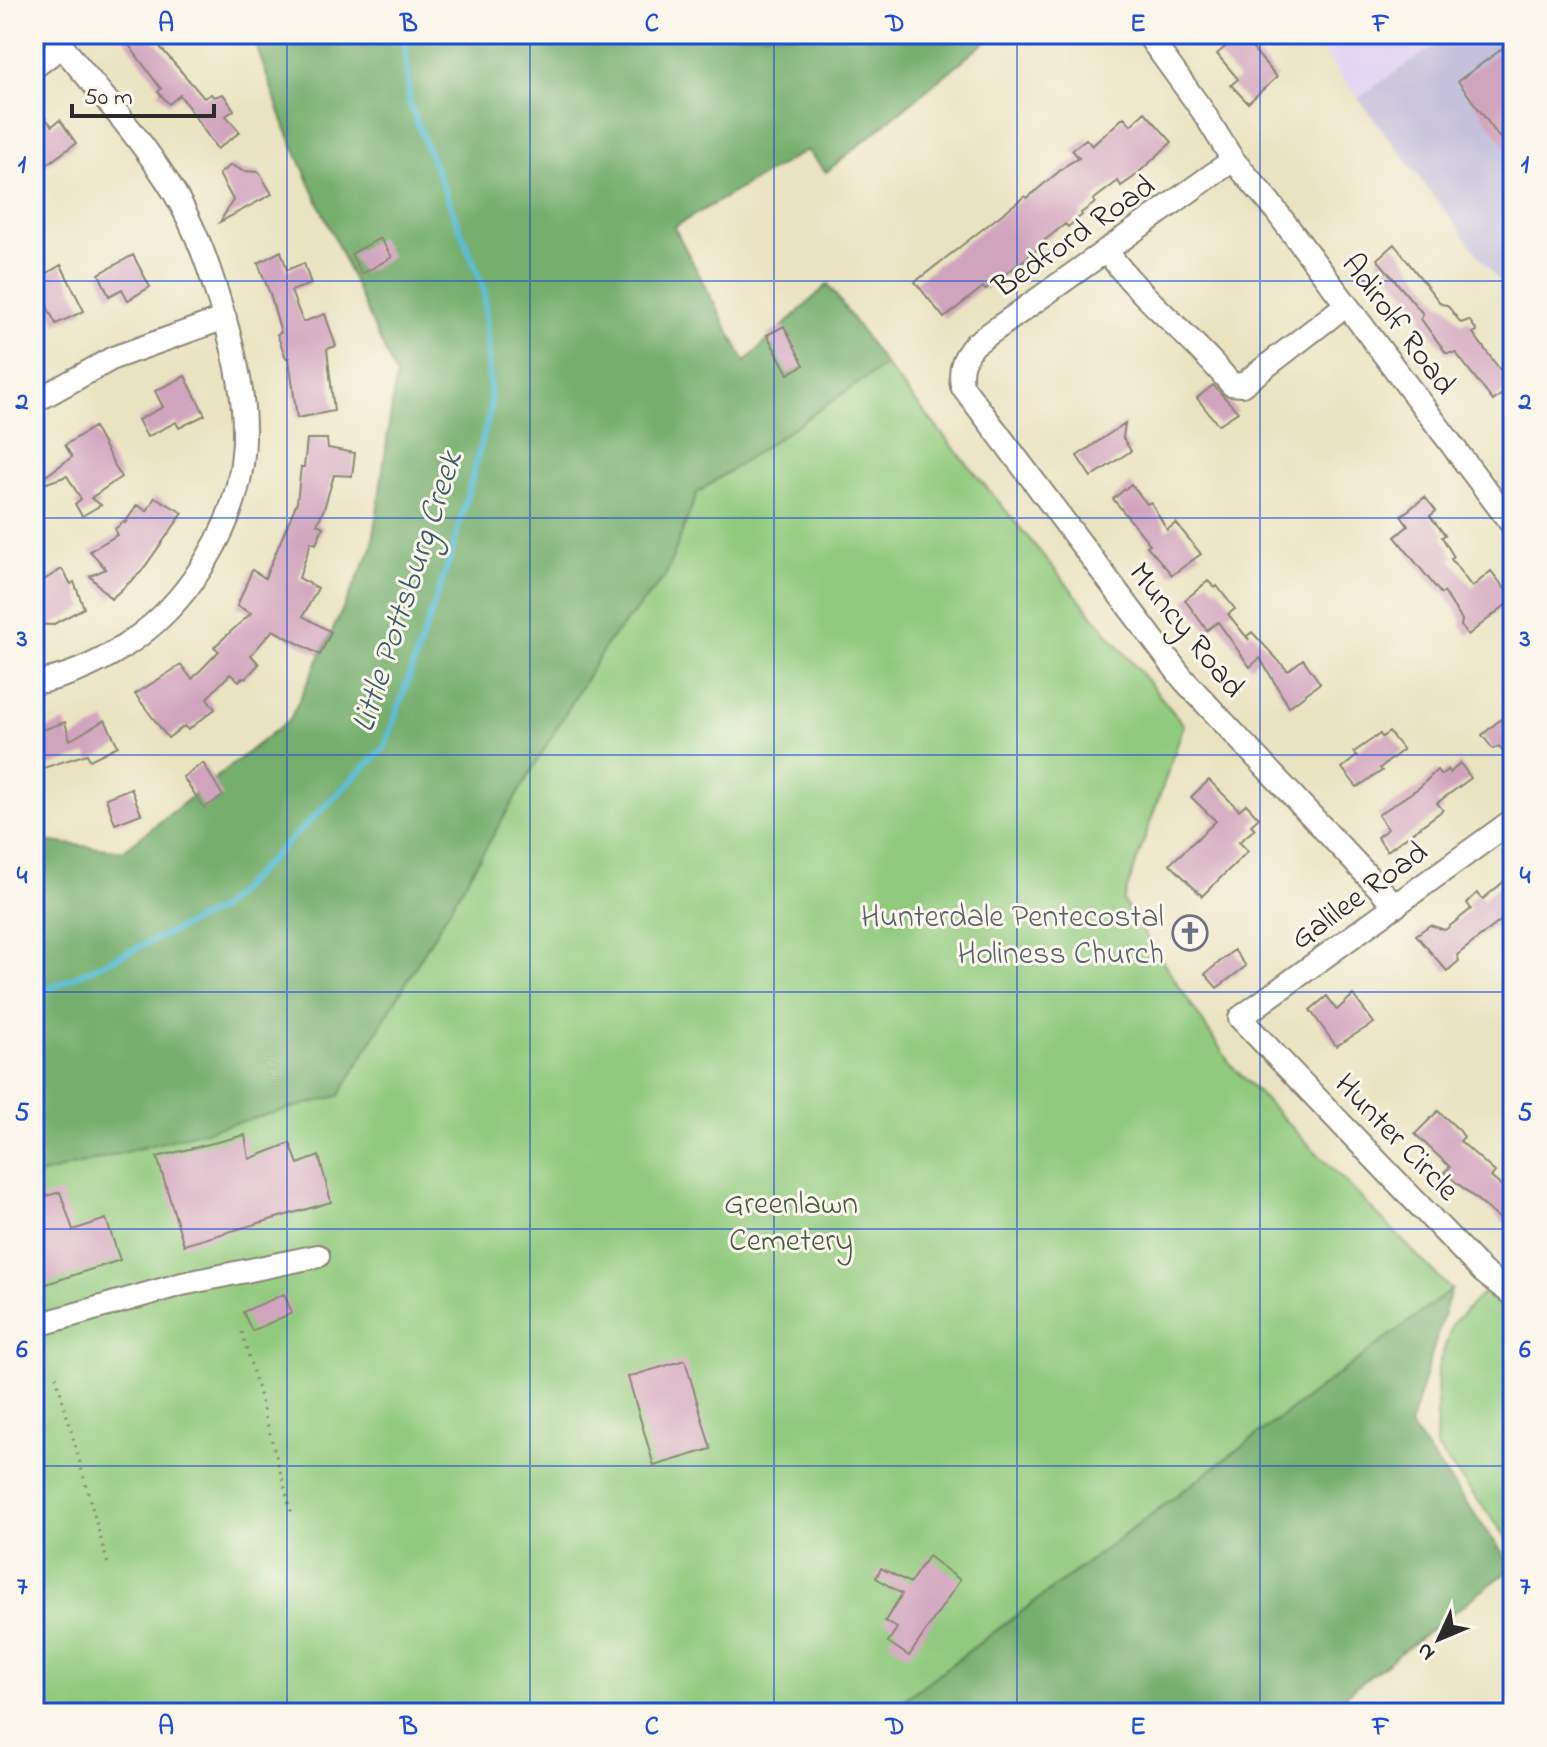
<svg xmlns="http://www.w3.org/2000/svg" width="1547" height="1747" font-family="'Indie Flower',sans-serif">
  <rect width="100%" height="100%" fill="#fbf7ec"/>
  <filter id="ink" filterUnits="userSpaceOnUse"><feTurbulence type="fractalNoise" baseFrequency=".0125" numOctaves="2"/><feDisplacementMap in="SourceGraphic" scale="16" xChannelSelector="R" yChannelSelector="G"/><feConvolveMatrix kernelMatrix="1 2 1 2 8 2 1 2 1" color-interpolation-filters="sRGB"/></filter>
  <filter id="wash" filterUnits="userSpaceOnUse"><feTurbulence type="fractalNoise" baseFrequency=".006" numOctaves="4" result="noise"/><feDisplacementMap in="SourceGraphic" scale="32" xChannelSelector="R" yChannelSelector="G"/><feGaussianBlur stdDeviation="1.8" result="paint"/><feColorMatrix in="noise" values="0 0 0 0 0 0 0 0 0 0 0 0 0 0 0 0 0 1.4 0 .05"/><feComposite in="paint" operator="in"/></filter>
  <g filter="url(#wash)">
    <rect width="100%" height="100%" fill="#eae3c1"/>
    <path fill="#e1d4f4" d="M1309,34h142l-93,64z"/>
    <path fill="#c5c0db" d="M1451,34h62v262l-5,-3 -150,-195z"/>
    <path fill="#91ca7e" stroke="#5e7a54" stroke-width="2" d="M885,365l299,360 -61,176 108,164 220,225 -565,423h-852v-537l305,-81 268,-452 58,-66 32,-84z
      M1483,1293l30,24v228l-77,-98 2,-80 15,-44z"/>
    <path fill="#74ae6d" stroke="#506c4c" stroke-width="2" d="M252,34h743l-169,138 -19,-22 -133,77 71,135 83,-78 57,81 -188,128 -32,84 -58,66 -268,453 -305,80v-336l89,11 167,-132 82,-171 24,-172 -110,-246z
      M1451,1290l-41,136 103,141 -191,146h-436z"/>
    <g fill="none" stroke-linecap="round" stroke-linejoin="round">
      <path stroke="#5abdd8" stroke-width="6" d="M34,996l186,-87 165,-162 66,-192 40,-147 -7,-119 -75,-187 -4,-68"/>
    </g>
    <g id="blocks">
      <path fill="#d1a4bd" d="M121,34h28l55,64 7,-4 3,3 9,-3 11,16 -8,6 14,16 -23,17 -37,-54 -11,9 -11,-12 3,-3z
        M1240,34l37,43 -29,26 -17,-18 7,-6 -21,-25z
        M1513,41v115l-55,-75z
        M1145,112l27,30 -38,35 -13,9 -3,-5 -25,19 2,3 -14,10 1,2 -14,12 -3,-3 -25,20 2,2 -57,44 -2,-3 -39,31 -29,-36 110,-86 2,2 41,-34 11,-6 -7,-8 14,-11 6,7 32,-29 7,8z
        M46,119l6,7 8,-6 16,23 -35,26 -7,-10v-4l7,-5 -7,-9v-14z
        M231,165l12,6 16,1 13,22 -52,28 13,-22 -14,-26z
        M380,238l12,19 -30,17 -11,-20z
        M1394,244l47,60 6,1 14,18 8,-3 8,11 -4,2 39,53 -19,15 -37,-48h-10l-25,-34 2,-5 -46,-55z
        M281,251l6,19 17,-7 7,21 -20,7 12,31 22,-8 11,32 -9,3 7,62 -37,7 -8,-60h-3l-9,-24 4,-1 -11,-39 -12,-31z
        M133,255l17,32 -22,13 -6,-11 -13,7 -10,-22z
        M61,265l23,46 -28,13 -22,-43z
        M784,326l20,39 -16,9 -21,-39z
        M185,376l20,39 -26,13 -3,-6 -29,15 -9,-17 25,-13 -8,-16z
        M1213,385l25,27 -20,13 -21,-27z
        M1125,423l-2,15 8,13 -40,26 -14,-21z
        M94,427l27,50 -30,21 10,7 -19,11 -7,-12 6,-5 -14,-23 -29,10 -2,-3 36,-26 -7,-12z
        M307,439h20l1,9 27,5 -3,23 -18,-1 -10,34 -7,15 6,3 -7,17 -5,-2 -12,36 19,10 -15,28 28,16 -11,23 -47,-25 -22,25 8,9 -13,14h-4l-3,3 -9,-7 -23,24 8,11 -27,21 -4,-4 -16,12 -33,-44 46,-29 11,14 27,-28 -5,-4 37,-34 -14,-7 15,-36 13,8 32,-76 4,-35h3z
        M1131,484l16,20 4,-2 16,28 9,-7 25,31 -29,21 -25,-29 3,-2 -37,-45z
        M155,497l28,16 -42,59 -30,27 -21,-23 16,-7 -16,-18 27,-16 -2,-6 9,-8 1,2 12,-18 10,6z
        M1425,497l11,14 -6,5 15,19 -3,2 12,20 -3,2 21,28 19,-16 22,28 -45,36 -7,-9 1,-6 -18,-28 -3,2 -46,-57 13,-11 -7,-10z
        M62,569l9,15 3,-2 10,26 -32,17 -18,-1v-38z
        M1208,581l7,7 2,-2 18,23 -7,5 21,26 -2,-4 5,-4 36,39 15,-12 17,24 -31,24 -29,-49 -10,9 -32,-45 -11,8 -22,-30z
        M1513,716v49l-14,-19 -6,3 -11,-14 19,-16 3,5z
        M105,720l13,26 -28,14 -3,-6 -53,17v-38l31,-11 5,18z
        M1389,732l14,18 -23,18 2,3 -25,16 -15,-19 15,-12 -3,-4 26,-18 2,3z
        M203,763l20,33 -19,12 -21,-31z
        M1460,763l11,15 -34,25 6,7 -56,41 -10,-14 11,-8 -10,-14 42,-28 17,-17 4,5 7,-6 2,4z
        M1209,780l30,30 7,-6 13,14 -8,7 4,4 -16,13 9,9 -46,45 -32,-32 46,-43 -25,-24z
        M131,788l10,26 -26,10 -9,-26z
        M1513,874v37l-56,44 2,6 -12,10 -31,-36 14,-10 15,5 26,-21 -4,-6 10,-10 6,6z
        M1234,950l12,16 -29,22 -12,-14z
        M1353,995l21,28 -38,23 -26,-36 17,-14 10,14z
        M1438,1111l21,19 5,7 -4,4 35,31 -4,5 22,19v34l-69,-58 6,-5 -35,-33z
        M245,1135l4,24 41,-16 8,21 21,-8 12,46 -147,43 -27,-88z
        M60,1192l13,38 33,-11 14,41 -86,28v-88z
        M284,1294l8,19 -40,18 -9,-19z
        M685,1360l26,89 -57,17 -26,-89z
        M928,1556l32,24 -51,76 -21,-14 9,-14 -12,-7 17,-27 -26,-16 5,-10 29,15z"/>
    </g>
  </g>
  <g filter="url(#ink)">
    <use href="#blocks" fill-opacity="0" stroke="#8a8776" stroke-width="2"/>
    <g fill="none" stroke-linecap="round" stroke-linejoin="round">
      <defs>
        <path id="minor" d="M1147,34l55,76 31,50 37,43 243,323
          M34,67l28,-21
          M1233,160l-258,184c-12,14 -16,23 -13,42l221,293 213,227
          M1106,250c36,51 87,86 125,134l11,1 104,-80
          M34,402l79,-44 112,-40
          M34,683c63,-11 122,-51 159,-103 65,-91 60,-168 29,-270 -13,-43 -25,-79 -48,-118 -34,-56 -81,-107 -122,-158
          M1513,820l-273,198 243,254 30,23
          M34,1326l148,-42 136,-28"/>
      </defs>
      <use href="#minor" stroke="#8a8776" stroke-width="26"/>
      <path stroke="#8a8776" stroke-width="3" stroke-dasharray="2 6" stroke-linecap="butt" d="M242,1332l50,182
        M56,1376l52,189"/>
      <use href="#minor" stroke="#fff" stroke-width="22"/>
    </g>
  </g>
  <path fill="none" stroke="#1d4ed8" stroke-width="2" stroke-opacity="0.55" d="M287,34v1679M530,34v1679M774,34v1679M1017,34v1679M1260,34v1679M34,281h1479M34,518h1479M34,755h1479M34,992h1479M34,1229h1479M34,1466h1479"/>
  <defs>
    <symbol id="church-ring" viewBox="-11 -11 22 22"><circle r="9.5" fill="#fbf7ec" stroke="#6b7280" stroke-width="1.5"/><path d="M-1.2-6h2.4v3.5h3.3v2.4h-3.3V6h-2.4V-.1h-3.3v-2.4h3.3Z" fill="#6b7280"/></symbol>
  </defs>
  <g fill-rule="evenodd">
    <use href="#church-ring" x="1170" y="913" width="40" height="40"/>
  </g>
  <g text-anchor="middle" stroke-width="6" stroke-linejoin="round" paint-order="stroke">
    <g font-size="32" fill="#2b2b2b" stroke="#fbf7ec">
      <text transform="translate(1073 235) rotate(-35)" y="11">Bedford Road</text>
      <text transform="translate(1400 323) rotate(53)" y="11">Adirolf Road</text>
      <text transform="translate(1188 629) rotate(51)" y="11">Muncy Road</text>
      <text transform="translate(1358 894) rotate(-36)" y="11">Galilee Road</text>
      <text transform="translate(1398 1136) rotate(46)" y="11">Hunter Circle</text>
    </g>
    <g font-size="32" fill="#5b616d" stroke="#fbf7ec" text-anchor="end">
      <text x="1164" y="926">Hunterdale Pentecostal<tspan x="1164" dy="37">Holiness Church</tspan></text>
    </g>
    <g font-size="32" fill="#4a5b44" stroke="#fbf7ec">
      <text x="791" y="1213">Greenlawn<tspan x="791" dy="37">Cemetery</tspan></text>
    </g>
    <g font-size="34" font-style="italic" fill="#3b5e68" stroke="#fbf7ec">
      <text transform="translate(405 591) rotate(-72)" y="12">Little Pottsburg Creek</text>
    </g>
  </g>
  <rect width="1547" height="1747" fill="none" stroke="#fbf7ec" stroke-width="88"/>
  <g transform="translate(1439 1639) rotate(226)" stroke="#fbf7ec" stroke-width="6" paint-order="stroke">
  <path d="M0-6L14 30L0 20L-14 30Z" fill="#2b2b2b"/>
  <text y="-12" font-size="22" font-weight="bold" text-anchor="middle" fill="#2b2b2b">N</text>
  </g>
  <path d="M72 104v12h142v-12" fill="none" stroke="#2b2b2b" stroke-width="4"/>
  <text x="84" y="104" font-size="24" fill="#2b2b2b" stroke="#fbf7ec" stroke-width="6" paint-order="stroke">50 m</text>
  <rect x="44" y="44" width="1459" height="1659" fill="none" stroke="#1d4ed8" stroke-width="3"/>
  <g font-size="26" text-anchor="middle" font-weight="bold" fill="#1d4ed8">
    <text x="166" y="31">A</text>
    <text x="409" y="31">B</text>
    <text x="652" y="31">C</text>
    <text x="895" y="31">D</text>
    <text x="1138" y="31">E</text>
    <text x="1381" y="31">F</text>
    <text x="22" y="172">1</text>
    <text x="1525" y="172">1</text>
    <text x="22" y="409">2</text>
    <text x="1525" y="409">2</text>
    <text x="22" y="646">3</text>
    <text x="1525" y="646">3</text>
    <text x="22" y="883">4</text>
    <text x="1525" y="883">4</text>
    <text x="22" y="1120">5</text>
    <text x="1525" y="1120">5</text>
    <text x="22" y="1357">6</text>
    <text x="1525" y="1357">6</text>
    <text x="22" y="1594">7</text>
    <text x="1525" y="1594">7</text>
    <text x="166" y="1734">A</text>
    <text x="409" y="1734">B</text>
    <text x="652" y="1734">C</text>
    <text x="895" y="1734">D</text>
    <text x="1138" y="1734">E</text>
    <text x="1381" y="1734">F</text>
  </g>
</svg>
